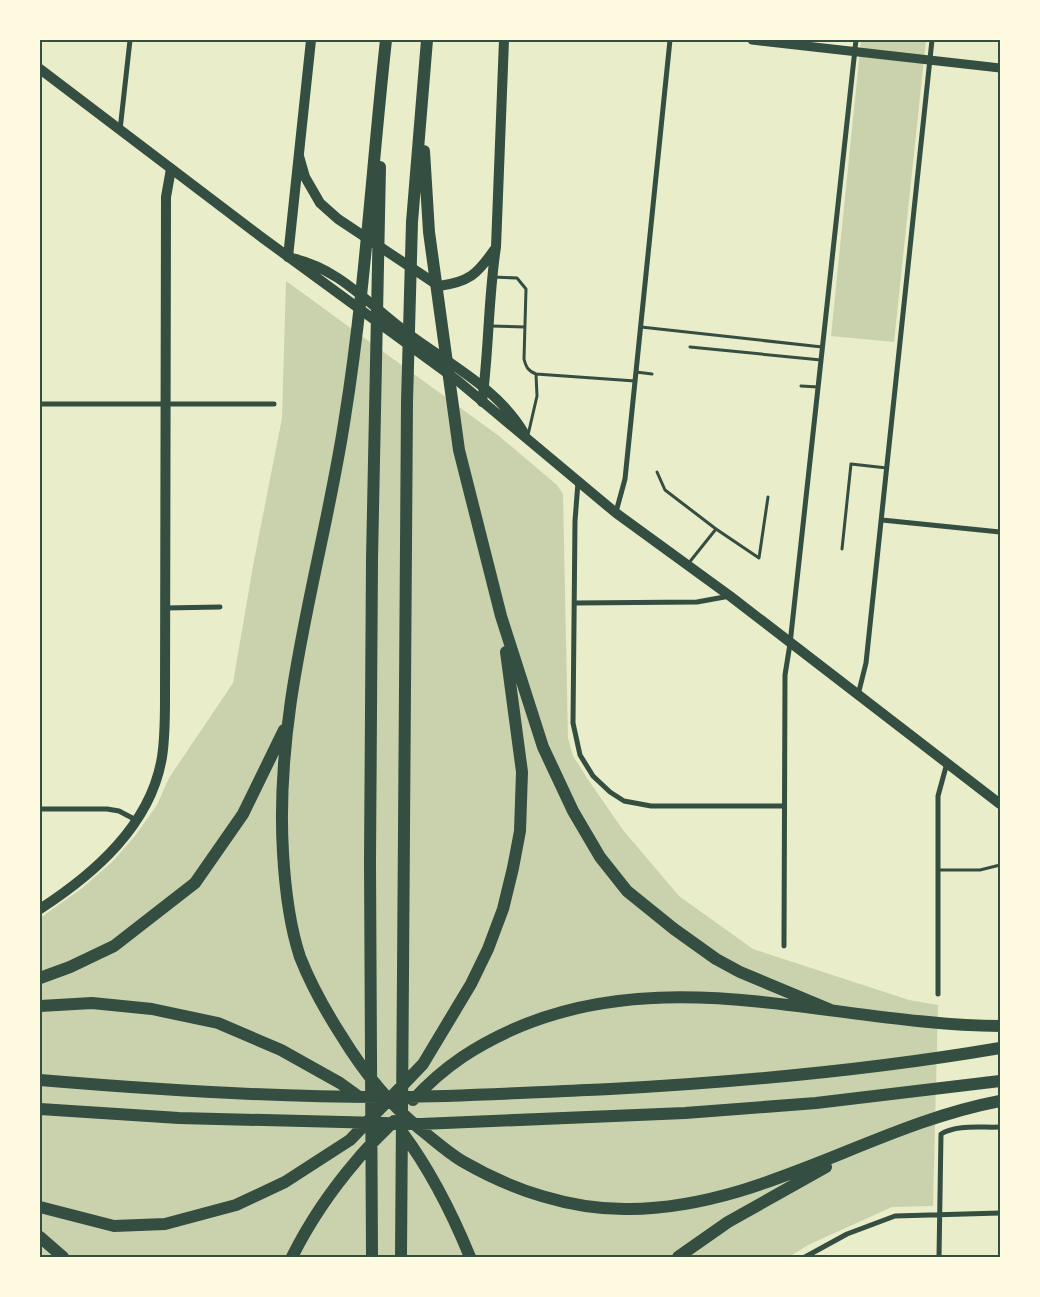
<svg xmlns="http://www.w3.org/2000/svg" width="1040" height="1297" font-family="Montserrat,sans-serif">
  <rect width="100%" height="100%" fill="#e9edc9"/>
  <path fill="#cad2ad" d="M861,40h65l-32,302 -63,-6z
    M286,281l213,155 58,49 6,9 5,244 5,18 16,25 34,49 56,66 74,53 156,51 29,5 -5,201 -41,1 -84,38 -19,12h-749v-339l41,-29 31,-27 23,-26 22,-31 12,-27 64,-95 20,-117 29,-148z"/>
  <g fill="none" stroke-linecap="round" stroke-linejoin="round">
    <path stroke="#344e41" stroke-width="3" d="M493,277l24,1 9,11 -2,70c2,8 4,12 12,15l99,7
      M490,326l35,1
      M641,327l181,20
      M690,347l131,13
      M636,372l16,2
      M801,386l17,1
      M528,435l9,-39 -1,-22
      M657,472l8,18 51,39
      M842,549l9,-85 36,4
      M688,564l28,-35 43,29 9,-61
      M938,870h42l20,-5"/>
    <path stroke="#344e41" stroke-width="5" d="M120,130l10,-90
      M40,404h234
      M578,482l-3,39 -2,202 7,32 13,21 17,16 14,9 27,5h133
      M616,512l9,-33 45,-439
      M882,520l118,12
      M575,603l122,-1 33,-6
      M165,608l55,-1
      M858,695l8,-32 66,-623
      M40,809h67l12,2 17,9
      M784,946l1,-271 5,-31 66,-604
      M938,994v-198l9,-33
      M805,1257l42,-23 48,-18 105,-3
      M939,1257l2,-123c16,-10 41,-6 59,-7"/>
    <path stroke="#344e41" stroke-width="9" d="M752,40l248,28"/>
    <path stroke="#344e41" stroke-width="10" d="M299,156l6,21 15,26 18,16 101,67c29,-4 38,-11 55,-36
      M288,257l23,-217
      M482,402c7,-51 6,-103 14,-155l8,-207
      M40,909c54,-35 111,-84 122,-152 3,-19 3,-38 3,-58l1,-502 5,-28"/>
    <path stroke="#344e41" stroke-width="10" d="M40,69l224,170 194,142 158,132 114,83 270,208
      M291,258c48,10 77,46 115,74 41,31 92,56 118,101"/>
    <path stroke="#344e41" stroke-width="12" d="M386,40c-14,126 -21,252 -41,377 -22,146 -71,287 -62,436 2,34 6,71 17,104 11,28 25,53 41,78 22,36 46,67 79,94 13,10 27,23 42,32 50,29 109,49 167,48 133,-1 243,-84 371,-108
      M424,151l5,81 30,218 42,166 42,131 30,64 27,46 27,34 47,38 42,30 24,13 91,38
      M40,978l30,-11 44,-21 81,-63 48,-69 41,-84
      M40,1006l52,-3 60,6 66,14 63,27 59,33 18,13
      M40,1080c119,10 239,18 358,17 71,-1 141,-5 212,-8 131,-7 261,-19 390,-41
      M413,1100c31,-34 65,-56 108,-74 156,-64 318,-1 479,0
      M40,1109l139,9 242,6 264,-11 131,-10 184,-22
      M402,1132c29,39 50,81 68,125
      M40,1207l74,19 51,-2 71,-19 49,-23 65,-42 73,-76 48,-80 17,-35 15,-40 10,-41 7,-37 2,-59 -16,-120
      M40,1237l23,20
      M292,1257c17,-34 40,-68 65,-97 11,-14 25,-26 37,-39
      M372,1257l-2,-395 2,-303 8,-392
      M401,1257l6,-855 5,-180 15,-182
      M678,1257l50,-35 98,-55"/>
  </g>
  <rect width="1040" height="1297" fill="none" stroke="#fefae0" stroke-width="82"/>
  <rect x="41" y="41" width="958" height="1215" fill="none" stroke="#344e41" stroke-width="2"/>
</svg>
